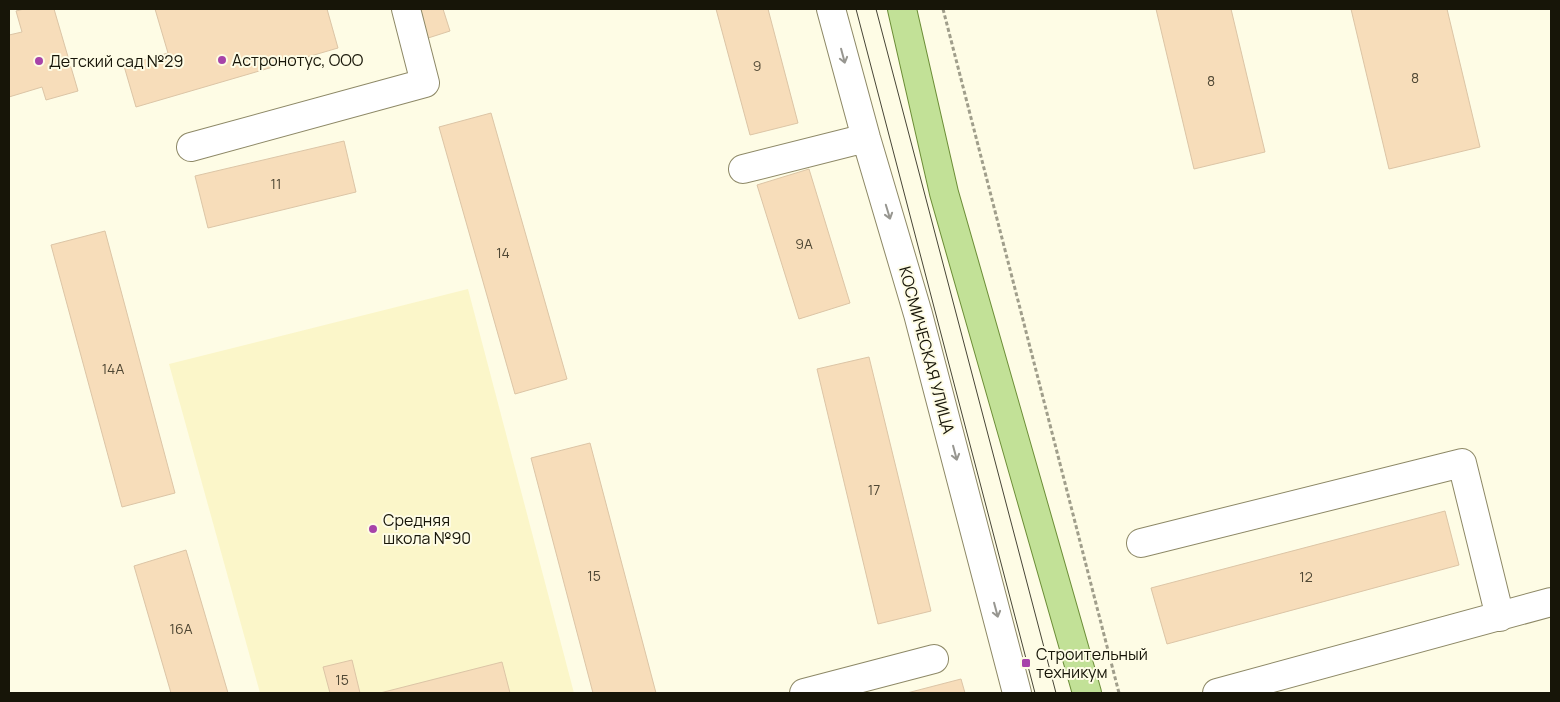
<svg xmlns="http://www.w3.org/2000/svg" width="1560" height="702" font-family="Manrope,sans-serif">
  <rect width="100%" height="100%" fill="#fefce5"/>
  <path fill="#fbf6c9" d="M468,289l106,404h-314l-91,-329z"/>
  <path fill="#f7ddba" stroke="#dcc5a6" d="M24,9h30l24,82 -32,9 -4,-13 -33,10v-62l13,-3 -6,-21z
    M155,9h172l11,39 -202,59 -12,-41 44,-13z
    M415,9h28l7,22 -25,8z
    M716,9h52l30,114 -48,12z
    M1156,9h75l34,143 -71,17z
    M1351,9h96l33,138 -91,22z
    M491,113l76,266 -52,15 -76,-267z
    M344,141l12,51 -148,36 -13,-52z
    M809,169l41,134 -51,16 -42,-134z
    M105,231l70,262 -53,14 -71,-262z
    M869,357l62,254 -53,13 -61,-255z
    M590,443l66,250h-63l-62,-235z
    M1445,511l14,54 -292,79 -16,-56z
    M186,550l42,143h-57l-37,-127z
    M352,660l8,33h-30l-7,-26z
    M502,662l8,31h-130z
    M961,679l4,14h-58z"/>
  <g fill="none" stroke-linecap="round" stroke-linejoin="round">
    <defs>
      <path id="minor" d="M831,9l35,129 52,176 99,379
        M191,147l234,-64 -19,-74
        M743,169l123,-31
        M1141,543l321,-80 38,154
        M804,693l130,-34
        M1217,693l334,-91"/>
      <path id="major" d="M902,9l42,184 143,500"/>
    </defs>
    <use href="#minor" stroke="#8d8866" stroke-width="30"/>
    <use href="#major" stroke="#6c8d37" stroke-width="30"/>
    <path stroke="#a09e8b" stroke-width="3" stroke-dasharray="4 2.5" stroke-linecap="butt" d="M943,9l176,684"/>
    <use href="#minor" stroke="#fff" stroke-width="28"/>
    <use href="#major" stroke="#c2e197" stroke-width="28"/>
    <path stroke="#474536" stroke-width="1" d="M856,9l179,684
      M876,9l180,684"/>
  </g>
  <defs><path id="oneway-shaft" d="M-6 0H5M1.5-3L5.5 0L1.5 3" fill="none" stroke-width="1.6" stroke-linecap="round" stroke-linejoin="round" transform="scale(1.25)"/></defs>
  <g stroke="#979690">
    <use href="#oneway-shaft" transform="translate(843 56) rotate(75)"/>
    <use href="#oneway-shaft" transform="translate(888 212) rotate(73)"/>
    <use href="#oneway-shaft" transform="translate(955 453) rotate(75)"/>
    <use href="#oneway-shaft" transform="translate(996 610) rotate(75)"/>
  </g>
  <g fill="#a743a9" stroke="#fefce5" stroke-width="2">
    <circle cx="222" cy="60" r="5"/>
    <circle cx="39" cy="61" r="5"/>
    <circle cx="373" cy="529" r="5"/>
    <rect x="1021" y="658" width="10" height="10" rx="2.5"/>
  </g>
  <g text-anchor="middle" stroke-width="4" stroke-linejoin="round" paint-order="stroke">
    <g font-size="14" fill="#4f4734">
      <text x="757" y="71">9</text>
      <text x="1415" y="83">8</text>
      <text x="1211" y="86">8</text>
      <text x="276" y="189">11</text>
      <text x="804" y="249">9А</text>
      <text x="503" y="258">14</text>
      <text x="113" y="374">14А</text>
      <text x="874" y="495">17</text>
      <text x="594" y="581">15</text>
      <text x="1306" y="582">12</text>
      <text x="181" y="634">16А</text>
      <text x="342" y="685">15</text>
    </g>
    <g font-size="16" fill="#171508" stroke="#fefce5" text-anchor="start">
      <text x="232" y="66">Астронотус, ООО</text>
      <text x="49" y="67">Детский сад №29</text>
      <text x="383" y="526">Средняя<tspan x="383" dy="18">школа №90</tspan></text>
      <text x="1036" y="660">Строительный<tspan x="1036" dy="18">техникум</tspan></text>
    </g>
    <g font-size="16" fill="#171508" stroke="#fefce5">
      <text transform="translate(927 350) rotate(75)" y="6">КОСМИЧЕСКАЯ УЛИЦА</text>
    </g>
  </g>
  <rect width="1560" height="702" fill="none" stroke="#171508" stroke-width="20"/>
</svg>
